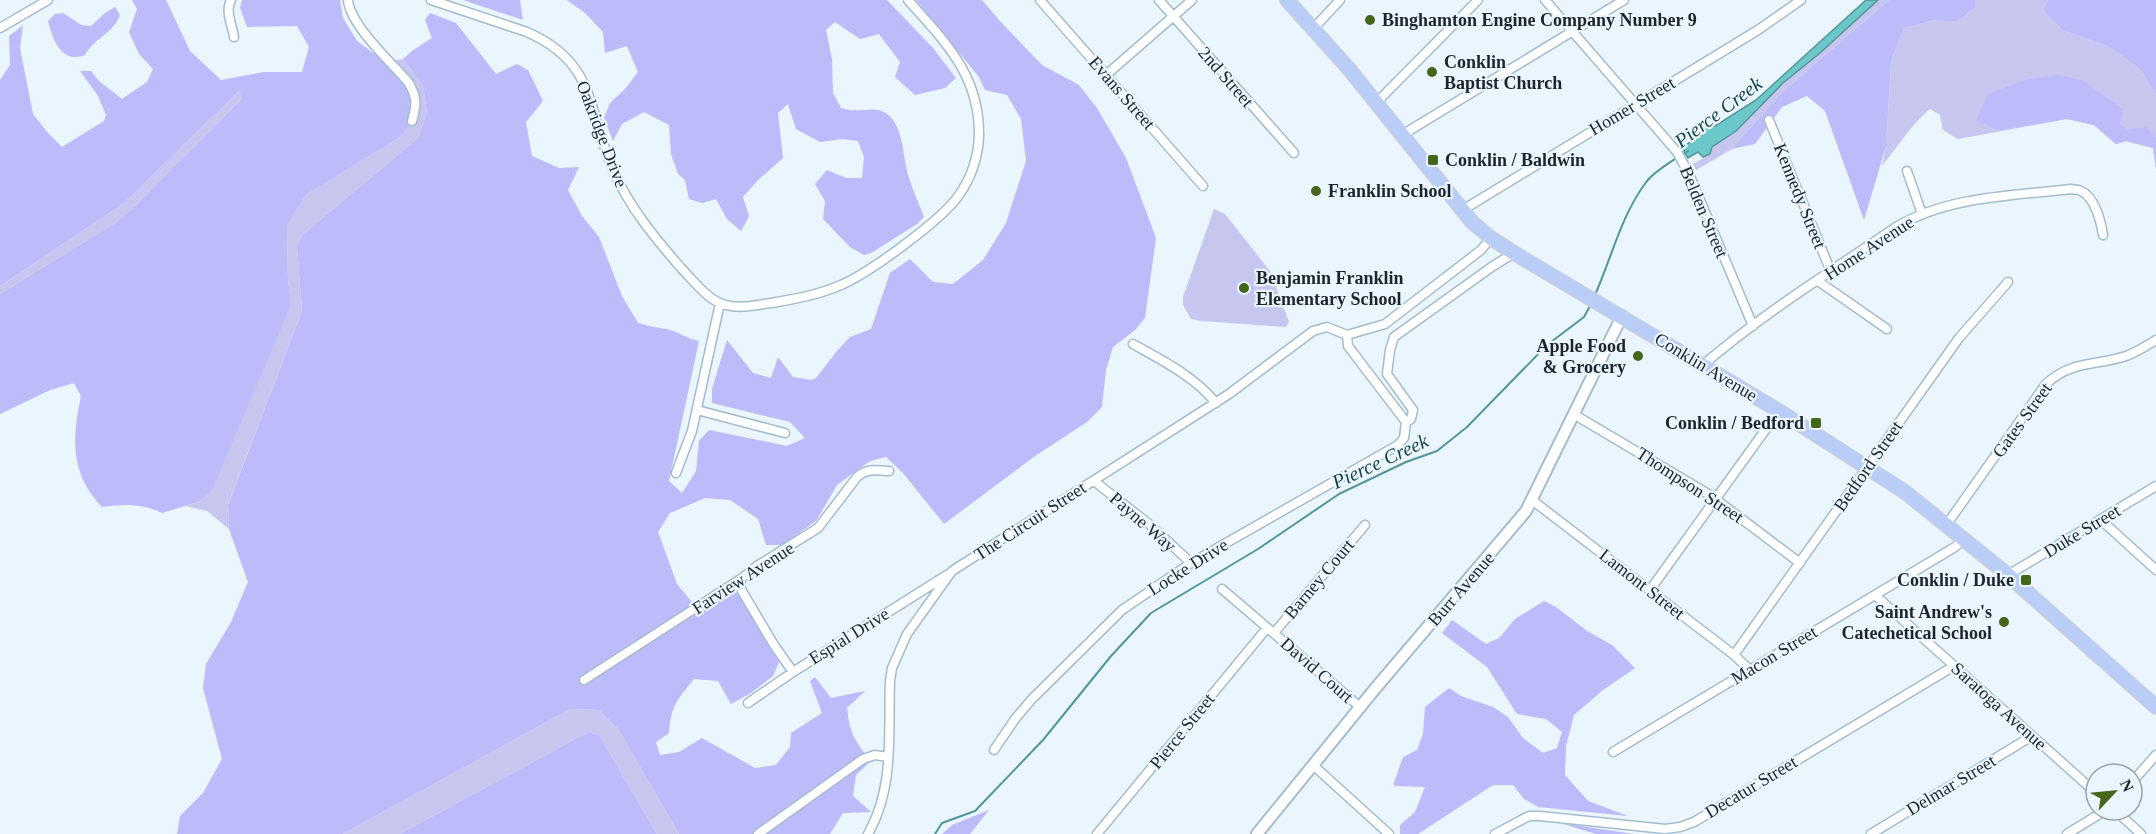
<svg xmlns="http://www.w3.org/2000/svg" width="2156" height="834" font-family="'Times New Roman',serif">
  <rect width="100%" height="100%" fill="#ebf5fd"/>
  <path fill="#c7c6ef" d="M1878,0h11l-110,95 -47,54 -36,21 -3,-6 17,-10 2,-7z
    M1975,0h73l-5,10 19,20 45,16 33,23 16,26v74l-3,-21 -27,-7 -10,3 -22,-19 -27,-6 -109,20 -15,-9 -3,-15 -10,-6c-19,16 -32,37 -48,57l4,-20 5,-84 13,-34 31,-8 21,2 19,-14z
    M403,59l20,27 4,26 -9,26 -116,97 -5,12 5,64 -74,193 1,25 -22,-18 -21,-5 12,-4 93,-197 -3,-26 -1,-53 19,-31 94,-58 9,-10 -24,-65z
    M240,90l2,8 -108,109 -19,16 -115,71v-8l124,-83z
    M1214,209l11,5 45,57 19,51 -3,5 -84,-6 -11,-2 -8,-14v-8z
    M570,709l29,1 19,19 61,105h-22l-58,-99 -11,-3 -188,102h-57z"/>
  <path fill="#bebbfa" d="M132,0h34l24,51 31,29 43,-8h38l7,-25 -12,-21 -50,1 -7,-19 2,-8h98l3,18 14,23 35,26 19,27 -2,33 -9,10 -94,58 -19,31 1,53 3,26 -79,185 -14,12 -36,11c-19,-10 -39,-9 -60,-6 -32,-34 -30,-68 -21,-111l-7,-13 -24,7 -50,24v-120l115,-71 19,-16 108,-109 -3,-7 -115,112 -124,83v-206l10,-15 -1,-29 14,-11 -3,23 13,66 15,19 14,14 42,-26 2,-6 -8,-19 -18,-25h11l8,10 23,18 25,-17 6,-13 -14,-15 -10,-22 8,-23z
    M463,0h57l3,20z
    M567,0h320l46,48 23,30 -11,10 -30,7 -20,-18 5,-15 -21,-28 -19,5 -25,-17 -9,8 6,29 1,34 8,15c15,5 25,0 37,2 27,6 24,48 31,68 4,13 10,26 15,39l-7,7 -46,29 -7,2 -14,-8 -27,-28 2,-18 -10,-17 12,-14 19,8h16l2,-21 -6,-16 -16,-2 -22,3 -24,-13 -8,-25 -10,9 5,45 -24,21 -16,18 6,19 -8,15 -14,-12 -11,-20 -14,4 -13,-4 -4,-19 -7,-6 -7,-20 -2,-29 -25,-13 -22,12 -9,17 -9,-23 6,-15 15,-14 13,-17 -11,-26 -22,7 -2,-21 -18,-19z
    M916,0h66l17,20 43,45 37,20 18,23 29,50 30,80 -11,80 -10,12 -22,17 -7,23 -4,37 -15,15 -52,34 -91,68 -41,-51 -17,-16 -16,4 -33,24 -21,36 -34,24h-16l-8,-26 -28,-19 -25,-2 -35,15 -12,19 19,52 15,18 14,7 28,-18 6,4 39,67 -6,14 -22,17 -20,11 -13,-23 -24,-2c-17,21 -23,26 -25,54l-13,9 4,13 19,-3 23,-14 53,30 21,-3 14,-18 1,-14 31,-20 -12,-32 5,-4 16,21 34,-7 -18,17c3,26 7,32 24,53l-15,14 -3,21 18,16 -28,1 -13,21h-151l-61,-105 -19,-19 -29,-1 -227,125h-166l3,-18 23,-23 19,-34 -19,-71 3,-24 25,-42 17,-40 -19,-53 -1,-24 74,-194 -5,-64 5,-12 116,-97 9,-26 -4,-26 -20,-27 9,-8 20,-13 -7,-18 5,-7 26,10 40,51 21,-10 11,6 15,31 -17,21 6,34 27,12 20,-1 -11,23 14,26 17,21 23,59 16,27c10,3 19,5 29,6 11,3 21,10 32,12l-30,140 13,12 14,-22 3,-30 10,-11 78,16 18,-8 -15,-16 -78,-19v-14l15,-49 26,33 18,5 7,-21 15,20 19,3 4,-2 21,-27 13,-14 21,-8 19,-56 20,-14 23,23 20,2 30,-24 23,-37 20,-62 -5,-42 -14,-24 -22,-5 -6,-13z
    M1889,0h86v8l-19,14 -21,-2 -31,8 -13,34 -5,84 -22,74 -39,-109 -18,-15 -25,11 -27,37 -23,5 47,-54z
    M2048,0h108v95l-16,-26 -33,-23 -45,-16 -19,-20z
    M115,7l5,8c-7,19 -25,22 -35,40 -24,9 -32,-15 -37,-34l7,-7 8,-1 18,12 10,1 14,-13z
    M2058,75l24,5 41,29 -3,15 8,6 18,-3 10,11v31l-3,-21 -27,-7 -10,3 -22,-19 -27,-6 -69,11 -22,-10 12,-26 40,-15z
    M1544,601l12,6 31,24 25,14 23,23 -32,22 -29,25 -8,31 -1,29 23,26 40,15 -90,-9 -14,-8 -11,-14h-20l-75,49h-18v-9l15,-13 10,-25 -31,-1v-3l9,-26 14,-7 6,-16 2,-27 24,-19 12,8 32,11 15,10 15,21 20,15 14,-5 5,-16 -16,-13 -29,-5 -30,-47 -45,-34 10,-13 34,24 13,-6 16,-19z
    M588,732l11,3 58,99h-257z
    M989,810l-19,24h-28l10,-9z
    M1560,823l74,11h-38z"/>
  <path fill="#6bc7c8" stroke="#539699" stroke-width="1.5" d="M1866,0h12l-58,53 -37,30 -47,48 -24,16 -2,7 -7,3 -5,-5 -10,6 -6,-11 20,-12 3,-7 10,-2 41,-26z"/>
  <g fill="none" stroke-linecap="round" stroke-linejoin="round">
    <path stroke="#539699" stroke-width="2" d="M1595,295c17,-38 26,-80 52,-114 9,-11 28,-22 41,-30
      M935,834l7,-11 33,-12 68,-71 68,-84 40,-43 107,-64 81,-55 67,-32 31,-11 30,-24 80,-82 37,-28 6,-11"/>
    <defs>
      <path id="minor" d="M231,0c-6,11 1,25 3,37
        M348,0c2,25 43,62 60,82 9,14 9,23 4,39
        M431,0l96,32c72,32 59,79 87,140 16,36 41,66 67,96 12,12 27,33 45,37 15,4 30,0 45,-2 24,-4 47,-8 70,-18 28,-12 101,-65 118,-90 12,-17 19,-37 20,-59 1,-61 -34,-94 -71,-136
        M1040,0l163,186
        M1159,0l135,153
        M1545,0l132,152 12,22 64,152
        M0,28l48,-28
        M1313,29l27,-29
        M1106,75l86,-75
        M1376,103l102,-103
        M1769,120l62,152
        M1402,135l222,-135
        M1907,171l15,43
        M1461,211l297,-181 43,-30
        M1818,281l69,48
        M1347,335l38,-11 96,-74 10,-12
        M1347,335l1,11 58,76
        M1133,344c30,17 61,32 83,59
        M1703,365c59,-51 129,-94 193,-138 52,-31 116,-31 175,-38 3,1 7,0 10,2 14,6 20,31 22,44
        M697,410l88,23
        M1575,415l135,80 90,68
        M1406,422l5,-3 2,-9 -26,-36 3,-24 4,-13 99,-71 21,-13
        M676,473l16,-42 28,-128
        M1094,481l55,43 42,39
        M1532,500l202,155 16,15
        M2101,520l55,50
        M1947,524l99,-140c26,-24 50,-18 80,-28 11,-4 20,-10 30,-16
        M2008,575l148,-89
        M742,578l-2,7 2,6 32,54 19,27
        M1222,589l138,118
        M1650,590l129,-179
        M1875,595l221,198
        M1274,633l91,-108
        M1734,655l225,-317 49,-56
        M584,680l158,-102 15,-12 61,-38 39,-51c10,-9 19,-7 32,-6
        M748,703l45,-31 154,-97
        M994,750l21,-31 17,-20 90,-89 69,-47 207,-118 6,-7 2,-16
        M1613,752l342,-205 10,-9
        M1313,765l76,69
        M2132,782l24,-27
        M2115,810l26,24
        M758,834l105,-75 12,-4 13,2
        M868,834c27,-47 20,-101 22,-153l2,-13 15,-34 45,-63 277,-177 84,-63 14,-4 20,8
        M1097,834l170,-206
        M1495,834l34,-18h11l125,13 15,-2 14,-5 260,-156
        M1871,834l161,-98
        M2067,834l39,-24"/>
      <path id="tertiary" d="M1257,834l117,-144 152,-179 96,-195"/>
      <path id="primary" d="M1287,0l62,69 123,153 19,16 23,15 265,158 126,81 103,83 148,132"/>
    </defs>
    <use href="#minor" stroke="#a4bcce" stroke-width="11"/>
    <use href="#tertiary" stroke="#a4bcce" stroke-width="14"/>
    <use href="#primary" stroke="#d2d3d5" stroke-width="16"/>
    <use href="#minor" stroke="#fff" stroke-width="8"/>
    <use href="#tertiary" stroke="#fff" stroke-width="10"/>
    <use href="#primary" stroke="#b9cdf6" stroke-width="14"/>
  </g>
  <g fill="#45651a" stroke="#ebf5fd" stroke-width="2">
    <circle cx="1370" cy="20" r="6"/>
    <circle cx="1432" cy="72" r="6"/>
    <rect x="1427" y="154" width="12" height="12" rx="3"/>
    <circle cx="1316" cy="191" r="6"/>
    <circle cx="1244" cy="288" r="6"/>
    <circle cx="1638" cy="356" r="6"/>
    <rect x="1810" y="417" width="12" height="12" rx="3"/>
    <rect x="2020" y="574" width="12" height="12" rx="3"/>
    <circle cx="2004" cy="622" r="6"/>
  </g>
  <g text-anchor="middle" stroke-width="4.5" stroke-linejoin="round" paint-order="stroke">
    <g font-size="18" font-weight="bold" fill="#1c252c" stroke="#ebf5fd" text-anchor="start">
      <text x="1382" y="26">Binghamton Engine Company Number 9</text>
      <text x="1444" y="68">Conklin<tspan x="1444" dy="21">Baptist Church</tspan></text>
      <text x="1445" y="166">Conklin / Baldwin</text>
      <text x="1328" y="197">Franklin School</text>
      <text x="1256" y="284">Benjamin Franklin<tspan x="1256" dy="21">Elementary School</tspan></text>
      <text x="1626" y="352" text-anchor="end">Apple Food<tspan x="1626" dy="21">&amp; Grocery</tspan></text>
      <text x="1804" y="429" text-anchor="end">Conklin / Bedford</text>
      <text x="2014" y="586" text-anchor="end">Conklin / Duke</text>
      <text x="1992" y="618" text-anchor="end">Saint Andrew's<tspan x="1992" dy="21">Catechetical School</tspan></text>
    </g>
    <g font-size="18" fill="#1c252c" stroke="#ebf5fd">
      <text transform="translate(1226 77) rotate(49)" y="6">2nd Street</text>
      <text transform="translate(1122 93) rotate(49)" y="6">Evans Street</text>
      <text transform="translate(1632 106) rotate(-31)" y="6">Homer Street</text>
      <text transform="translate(602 134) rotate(69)" y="6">Oakridge Drive</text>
      <text transform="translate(1800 196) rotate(68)" y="6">Kennedy Street</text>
      <text transform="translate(1704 212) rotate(67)" y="6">Belden Street</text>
      <text transform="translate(1869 248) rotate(-33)" y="6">Home Avenue</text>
      <text transform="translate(1706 367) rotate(31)" y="6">Conklin Avenue</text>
      <text transform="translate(2022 420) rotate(-54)" y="6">Gates Street</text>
      <text transform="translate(1868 466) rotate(-55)" y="6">Bedford Street</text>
      <text transform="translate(1690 485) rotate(33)" y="6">Thompson Street</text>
      <text transform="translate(1030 521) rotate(-33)" y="6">The Circuit Street</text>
      <text transform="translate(1143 522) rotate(41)" y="6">Payne Way</text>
      <text transform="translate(2082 531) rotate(-31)" y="6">Duke Street</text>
      <text transform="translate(1188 567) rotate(-32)" y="6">Locke Drive</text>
      <text transform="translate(743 578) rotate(-33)" y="6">Farview Avenue</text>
      <text transform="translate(1319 579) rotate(-50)" y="6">Barney Court</text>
      <text transform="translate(1642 584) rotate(38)" y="6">Lamont Street</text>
      <text transform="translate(1461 589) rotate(-49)" y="6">Burr Avenue</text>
      <text transform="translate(849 636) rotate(-32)" y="6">Espial Drive</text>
      <text transform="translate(1774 655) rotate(-31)" y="6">Macon Street</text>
      <text transform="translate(1317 670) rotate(41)" y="6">David Court</text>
      <text transform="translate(1999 706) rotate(42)" y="6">Saratoga Avenue</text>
      <text transform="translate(1182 731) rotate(-51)" y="6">Pierce Street</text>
      <text transform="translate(1951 785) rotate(-31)" y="6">Delmar Street</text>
      <text transform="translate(1751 787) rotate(-31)" y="6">Decatur Street</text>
    </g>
    <g font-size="20" font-style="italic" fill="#194445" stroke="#ebf5fd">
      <text transform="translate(1718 112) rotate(-37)" y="7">Pierce Creek</text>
      <text transform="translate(1380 461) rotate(-25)" y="7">Pierce Creek</text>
    </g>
  </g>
  <g transform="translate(2114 792) rotate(64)"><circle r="28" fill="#ebf5fd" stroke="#98a2a9" stroke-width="1.5"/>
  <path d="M0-4.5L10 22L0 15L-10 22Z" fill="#45651a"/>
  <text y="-9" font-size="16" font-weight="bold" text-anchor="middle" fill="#1c252c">N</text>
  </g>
</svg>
